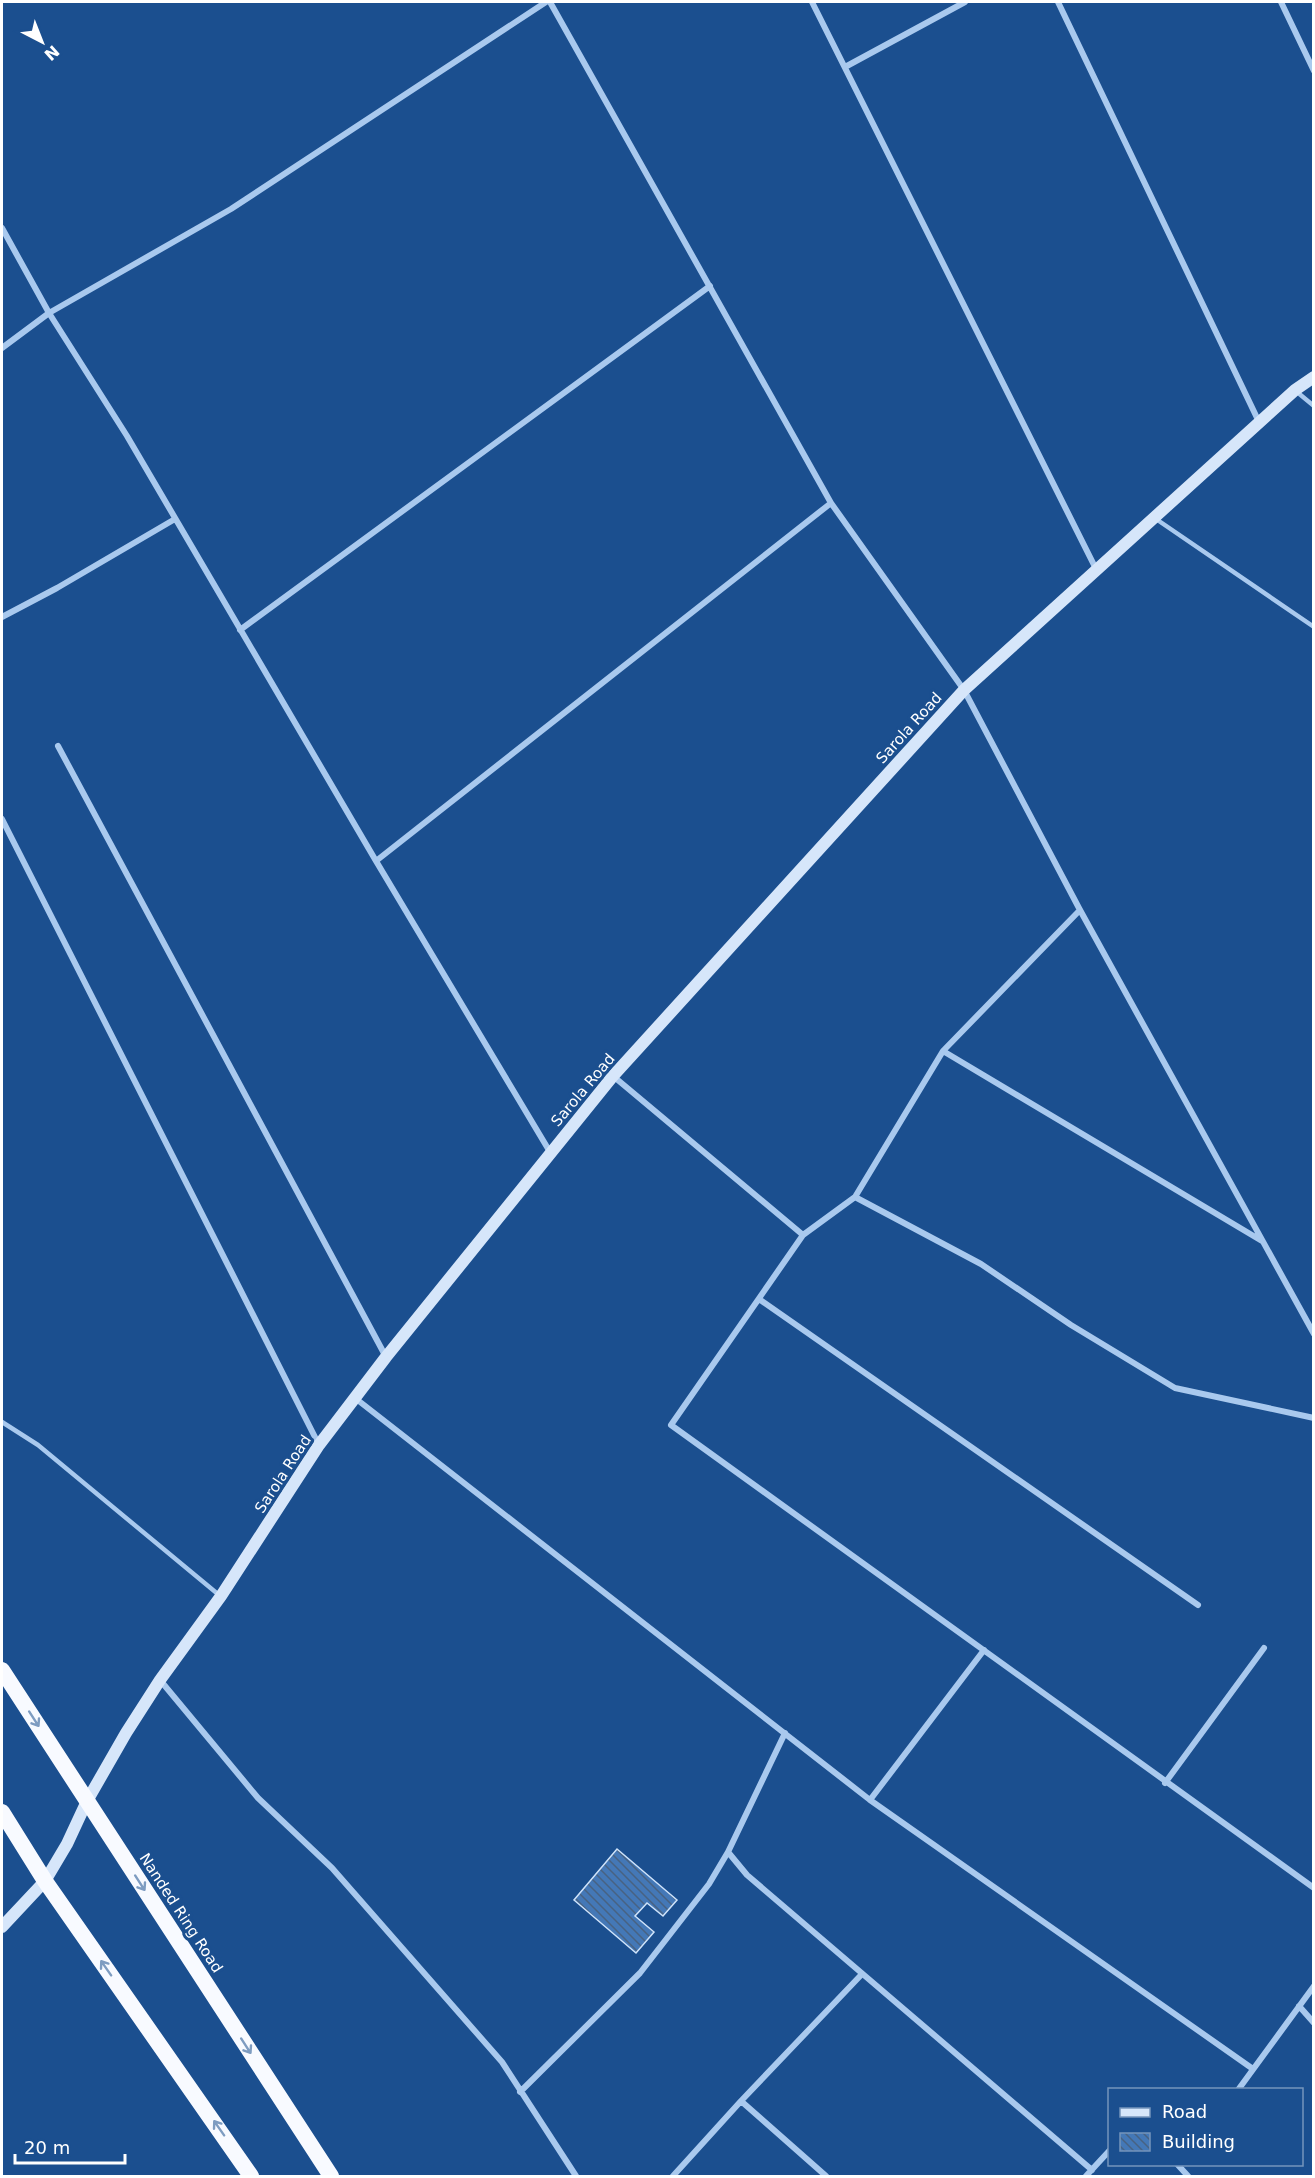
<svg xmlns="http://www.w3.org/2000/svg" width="1315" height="2178" font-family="'DejaVu Sans',sans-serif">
  <defs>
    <pattern id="building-back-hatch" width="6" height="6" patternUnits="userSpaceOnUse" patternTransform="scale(1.5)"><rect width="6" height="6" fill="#4478b7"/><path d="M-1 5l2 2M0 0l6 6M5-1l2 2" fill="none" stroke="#486282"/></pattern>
  </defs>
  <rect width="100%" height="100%" fill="#1b4f8f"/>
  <path fill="url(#building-back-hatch)" stroke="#cfe3fa" stroke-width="1.5" d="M617,1849l60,51 -14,16 -16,-13 -12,13 19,16 -18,21 -62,-53z"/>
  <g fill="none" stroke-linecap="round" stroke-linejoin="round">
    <path stroke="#a9c9ee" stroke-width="4.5" d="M1297,392l17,14
      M1156,519l158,108
      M2,1422l36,23 181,150"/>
    <path stroke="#a9c9ee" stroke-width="6" d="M550,2l281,501 133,187 116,220 234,424
      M812,2l284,567
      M1058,2l201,420
      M1281,2l33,69
      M845,67l120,-65
      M2,228l47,85 78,123 249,425 174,291
      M2,348l47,-35 182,-104 315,-207
      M2,617l55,-29 118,-69
      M240,630l470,-344
      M58,746l328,611
      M2,819l317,626
      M376,861l455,-358
      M943,1051l319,190
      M613,1076l190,159
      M855,1197l88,-146 137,-141
      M759,1299l439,306
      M355,1398l515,402 383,269
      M1314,1418l-139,-30 -104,-63 -90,-61 -126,-67 -52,38 -132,190 643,463
      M160,1680l98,118 74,70 170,194 74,114
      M785,1733l-57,119 19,23 345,295
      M1165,1783l99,-135
      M870,1800l114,-150
      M1299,2006l15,17
      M1238,2090l76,-104
      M520,2092l120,-119 69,-89 19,-32
      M741,2101l85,75
      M1177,2164l11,12
      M673,2176l68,-75 121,-127
      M1086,2176l24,-26"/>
    <path stroke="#d6e6fa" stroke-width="12" d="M2,1927l43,-46 22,-37 20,-43 39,-68 34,-53 61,-84 98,-151 67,-88 227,-281 351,-386 331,-300 19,-13"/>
    <path stroke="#f8faff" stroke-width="16" d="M2,1670l329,506
      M2,1812l43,69 206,295"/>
  </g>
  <defs><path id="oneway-shaft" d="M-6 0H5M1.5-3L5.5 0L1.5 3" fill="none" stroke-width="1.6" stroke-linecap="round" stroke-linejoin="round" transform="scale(1.5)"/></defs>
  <g stroke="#7e9cc1">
    <use href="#oneway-shaft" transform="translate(34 1719) rotate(57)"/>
    <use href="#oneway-shaft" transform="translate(140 1883) rotate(57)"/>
    <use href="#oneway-shaft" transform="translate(106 1968) rotate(-125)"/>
    <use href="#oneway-shaft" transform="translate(246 2046) rotate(57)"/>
    <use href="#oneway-shaft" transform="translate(219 2128) rotate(-125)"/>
  </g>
  <g text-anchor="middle" stroke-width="6" stroke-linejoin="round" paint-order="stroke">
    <g font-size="15" fill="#fff" stroke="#1b4f8f">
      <text transform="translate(909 728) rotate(-48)" y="5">Sarola Road</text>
      <text transform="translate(583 1090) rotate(-50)" y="5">Sarola Road</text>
      <text transform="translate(283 1474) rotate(-57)" y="5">Sarola Road</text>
      <text transform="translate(181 1913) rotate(57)" y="5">Nanded Ring Road</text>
    </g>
  </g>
  <rect width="1315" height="2178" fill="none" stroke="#ffffff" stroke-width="6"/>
  <rect x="1108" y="2088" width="195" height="78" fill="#1b4f8f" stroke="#7695bc" stroke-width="1.5"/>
  <rect x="1120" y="2108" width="30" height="9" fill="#d6e6fa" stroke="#7695bc" stroke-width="1.5"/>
  <text x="1162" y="2118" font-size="18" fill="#ffffff">Road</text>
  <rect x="1120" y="2133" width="30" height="18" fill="url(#building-back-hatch)" stroke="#7695bc" stroke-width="1.5"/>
  <text x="1162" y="2148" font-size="18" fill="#ffffff">Building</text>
  <g transform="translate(42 42) rotate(138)" stroke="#1b4f8f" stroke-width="4.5" paint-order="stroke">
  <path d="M0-4.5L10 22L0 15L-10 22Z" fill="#ffffff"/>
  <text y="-9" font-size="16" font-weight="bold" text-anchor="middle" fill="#ffffff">N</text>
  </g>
  <path d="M15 2154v9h110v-9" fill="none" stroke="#ffffff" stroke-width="3"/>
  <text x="24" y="2154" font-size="18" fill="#ffffff" stroke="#1b4f8f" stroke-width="4.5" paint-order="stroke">20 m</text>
</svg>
